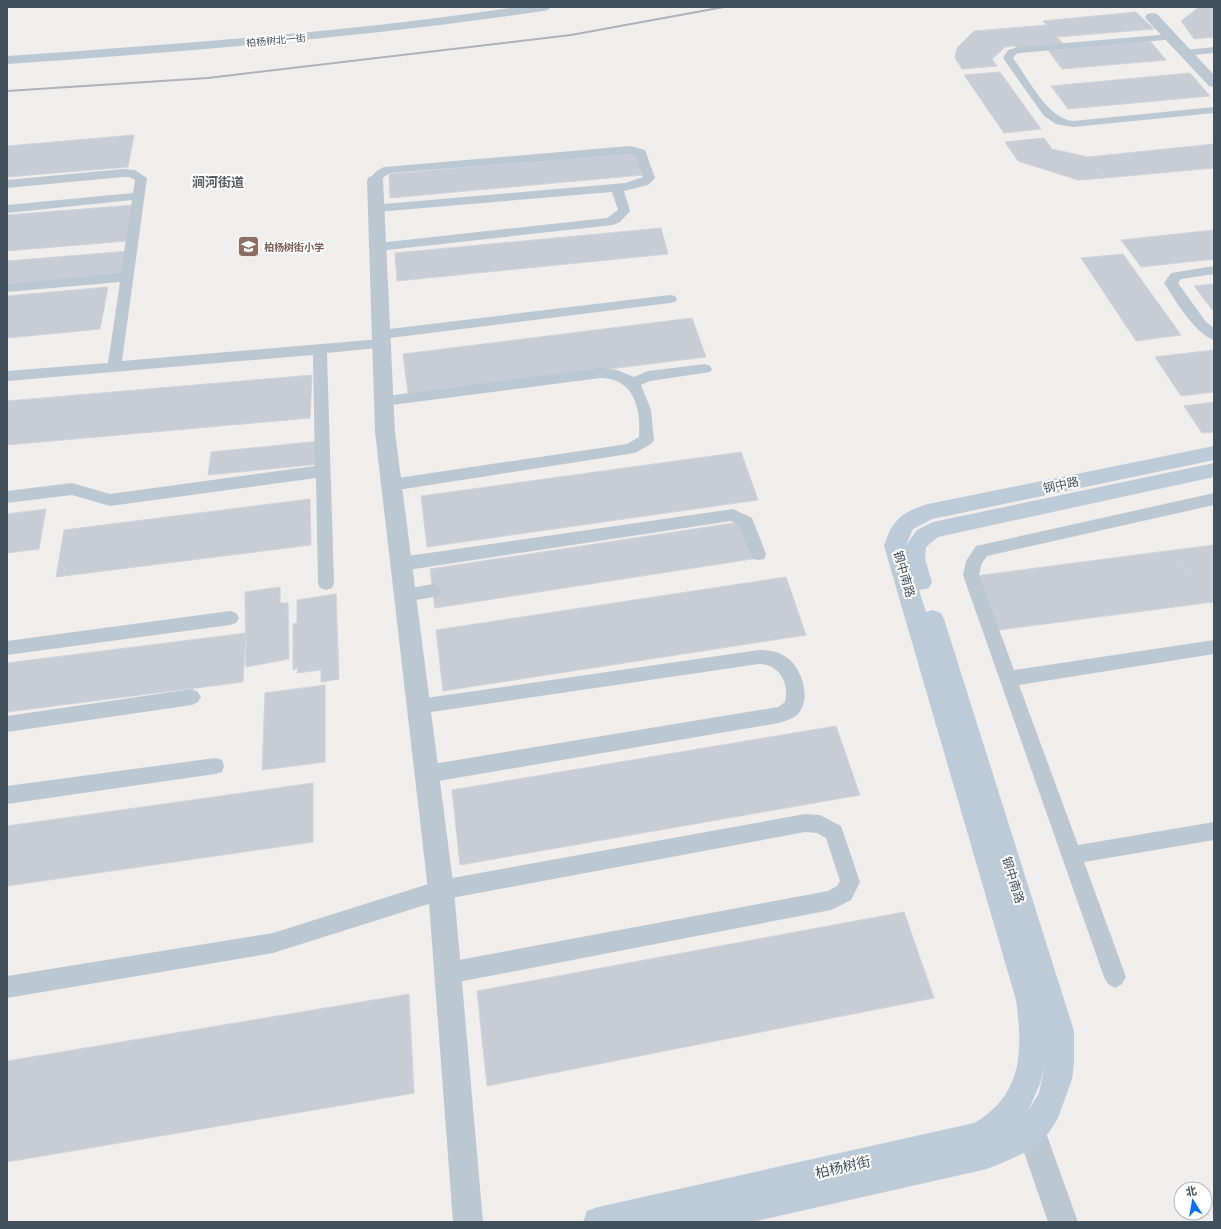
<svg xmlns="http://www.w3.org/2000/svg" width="1221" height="1229" font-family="Inter,'Noto Sans SC',sans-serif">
  <rect width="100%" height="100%" fill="#f0eded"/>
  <path fill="#c8ccd4" stroke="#d0d3da" d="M1199,7h15v30l-20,2 -13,-18z
    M1136,12l18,17 -97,8 -14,-16z
    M1047,25l16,19 -47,4 -1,-2 -10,1 -13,12 5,7 -35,3 -7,-11 2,-10 17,-17z
    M1150,41l16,19 -104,9 -14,-19z
    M1000,72l41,57 -37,4 -40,-58z
    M1190,73l20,23 -142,13 -17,-23z
    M134,135l-6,32 -121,10v-31z
    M1044,138l8,11 36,8 17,21 -27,2 -60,-19 -13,-19z
    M1214,144v24l-109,10 -17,-21z
    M637,152l6,23 -253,23 -1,-24z
    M134,205l-7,36 -120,10v-36z
    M661,228l7,26 -271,27 -2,-28z
    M1214,230v29l-73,8 -20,-27z
    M129,251l-5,24 -117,10v-24z
    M1123,254l58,81 -45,6 -55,-83z
    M1214,284v28l-20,-26z
    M108,287l-8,42 -93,9v-42z
    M692,318l14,39 -298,37 -5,-40z
    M1214,350v42l-33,4 -26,-39z
    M312,375l-2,43 -303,27v-44z
    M1214,402v30l-12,1 -18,-27z
    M321,441v23l-113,11 3,-23z
    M741,452l17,48 -331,47 -6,-51z
    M310,499l1,46 -255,32 8,-47z
    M46,509l-7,40 -32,4v-39z
    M740,522l12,37 -317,49 -5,-39z
    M1214,545v57l-9,1 -31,-53z
    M1174,550l31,53 -206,27 -24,-54z
    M786,577l20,58 -363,56 -7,-61z
    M280,587v16h8l1,56 -43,8 -1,-75z
    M336,594l3,85 -18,3v-12l-24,3 1,-5 -5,2v-46l4,-1v-23z
    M246,633l-3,49 -236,30v-49z
    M325,685v77l-63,8 3,-77z
    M836,726l24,69 -400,70 -8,-75z
    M313,783v59l-306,44v-60z
    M904,912l30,86 -447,88 -10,-95z
    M409,994l5,99 -407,69v-101z"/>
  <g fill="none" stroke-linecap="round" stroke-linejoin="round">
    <path fill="#bcc8d1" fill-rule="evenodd" d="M1171,34l4,1 1,2 -1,2 -155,14 -4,1 -3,4c15,20 34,60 60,63l141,-14v6l-141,14 -17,-3 -12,-8 -41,-58 5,-8 11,-3z
      M1214,47v6l-29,3 -5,-3 5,-3z
      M630,146l15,4 10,28 -7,7 -24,6 6,20 -10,11 -7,3 -235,26 -5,-1 -1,-3 1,-3 5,-1 229,-25 11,-8 -6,-18 -236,20 -4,-1 -2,-3 2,-3 253,-22 18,-6 -7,-22 -6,-1 -240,19 -5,3 -6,7h-8l-2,-3c4,-6 8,-10 15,-13z
      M123,169l12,1 12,8 -25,183 258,-22 -4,-1 -2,-3 2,-3 5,-2 289,-35 5,1 2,3 -2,3 -5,1 -288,36 5,2 2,3 -2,3 -60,6 7,230 -2,5 -6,2 -6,-2 -2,-5 -2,-105 -206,28 -38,-11 -65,8v-12l65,-8 38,11 205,-28 -2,-111 -306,26v-10l101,-8 12,-81 -113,10v-8l114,-11 11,-73 -125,13v-8l126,-12 2,-13 -6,-3h-6l-116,11v-8z
      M1214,266v8l-33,5 -3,4 28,39 8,6v12c-19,-6 -39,-40 -50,-57l7,-10z
      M705,364l5,2 2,3 -2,3 -60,9 -9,4 10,25 3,30 -3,4 -16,9 -244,38 -5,-2 -3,-4 3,-4 5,-2 236,-35 12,-7c2,-29 -5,-59 -39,-59l-216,28 -5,-1 -2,-4 2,-4 221,-29 17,2 17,7 14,-6z
      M1214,493v12l-227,51 -5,7 -3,12 35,95 200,-30v14l-195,31 59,160 136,-23v18l-130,22 42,115 -4,7 -7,4 -7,-4 -4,-7 -141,-402 3,-14 10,-15z
      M733,509l19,9 14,36 -2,5 -6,1 -6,-1 -13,-33 -8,-5 -330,50 -6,-2 -2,-5 2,-5 6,-2z
      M433,584l6,2 2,5 -2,5 -34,6 -6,-2 -2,-5 2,-5z
      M230,611l6,2 3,5 -3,5 -6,2 -223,30v-14z
      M759,650c9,0 19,1 27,7 16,10 27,44 10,59 -4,3 -12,5 -17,7l-352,60 -7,-3 -2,-6 2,-6 7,-3 351,-58 7,-5c5,-19 -6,-38 -26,-38l-341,50 -6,-2 -3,-6 3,-6z
      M192,689l6,3 3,5 -3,5 -6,3 -185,27v-16z
      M215,758l7,2 2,6 -2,6 -7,2 -208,30v-18z
      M805,814l15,1 21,11 19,56 -9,18 -20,10 -383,74 -7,-4 -4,-7 4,-7 7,-4 380,-71 9,-5 3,-5 -14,-43 -9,-5 -12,-1 -364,68 -168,53 -266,45v-22l266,-43 168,-53z"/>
    <path fill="#bcc8d1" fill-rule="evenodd" d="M516,7h34l-2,3 -5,1c-178,26 -357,41 -536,53v-8c170,-12 340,-24 509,-49z
      M1152,13l5,1 57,61v12l-5,-1 -62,-66 -2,-3 2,-3z
      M375,175l6,2 2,3 12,252 59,458 29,332h-30l-25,-332 -53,-458 -8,-252 2,-3z
      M1031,1114l10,5 37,103h-30l-32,-93 5,-10z"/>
    <path fill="#bdcbd9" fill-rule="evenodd" d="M1214,446v14l-282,59 -19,10 -7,16 11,-15 16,-8 281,-59v14l-276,60 -12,10 -1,12 7,23 -3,6 -10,2 7,22 7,-2 8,3 3,6 130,412v32l-2,16 -14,39 -8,13 -10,12 -14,9 -24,11 -15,6 -235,53h-169l4,-11 11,-4 376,-84c49,-28 49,-73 42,-123l-132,-454c8,-26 18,-34 44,-42zM1045,1065l-6,28 -11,18 12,-27z"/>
    <path stroke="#aeb2b9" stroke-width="2" d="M7,91l201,-13 363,-43 153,-28"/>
  </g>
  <defs>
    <symbol id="school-square" viewBox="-11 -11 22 22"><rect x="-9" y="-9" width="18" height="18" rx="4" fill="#8d6e63" stroke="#fff"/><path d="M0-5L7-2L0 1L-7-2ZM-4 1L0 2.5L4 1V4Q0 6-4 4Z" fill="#fff"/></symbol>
  </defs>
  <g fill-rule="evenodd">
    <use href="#school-square" x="236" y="234" width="25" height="25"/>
  </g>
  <g text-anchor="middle" stroke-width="4" stroke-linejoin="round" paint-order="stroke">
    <g font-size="10" fill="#43515d" stroke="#fff">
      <text transform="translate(276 40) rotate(-5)" y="4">柏杨树北一街</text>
    </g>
    <g font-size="10" font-weight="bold" fill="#785e54" stroke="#fff" text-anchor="start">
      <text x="264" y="251">柏杨树街小学</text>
    </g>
    <g font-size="12" fill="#43515d" stroke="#fff">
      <text transform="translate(1061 485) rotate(-12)" y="4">钢中路</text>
      <text transform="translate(904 574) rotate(74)" y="4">钢中南路</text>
      <text transform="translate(1013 880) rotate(73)" y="4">钢中南路</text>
    </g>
    <g font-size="13" font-weight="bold" fill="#595e63" stroke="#fff">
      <text x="218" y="187">涧河街道</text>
    </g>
    <g font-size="14" fill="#43515d" stroke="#fff">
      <text transform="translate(843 1167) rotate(-13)" y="5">柏杨树街</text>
    </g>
  </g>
  <rect width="1221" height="1229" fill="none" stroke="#43515d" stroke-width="16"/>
  <g transform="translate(1193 1201) rotate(349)"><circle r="19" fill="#ffffff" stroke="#b4b9be"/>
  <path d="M0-3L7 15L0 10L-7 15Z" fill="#0471f3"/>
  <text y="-6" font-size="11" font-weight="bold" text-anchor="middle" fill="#43515d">北</text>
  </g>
</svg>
